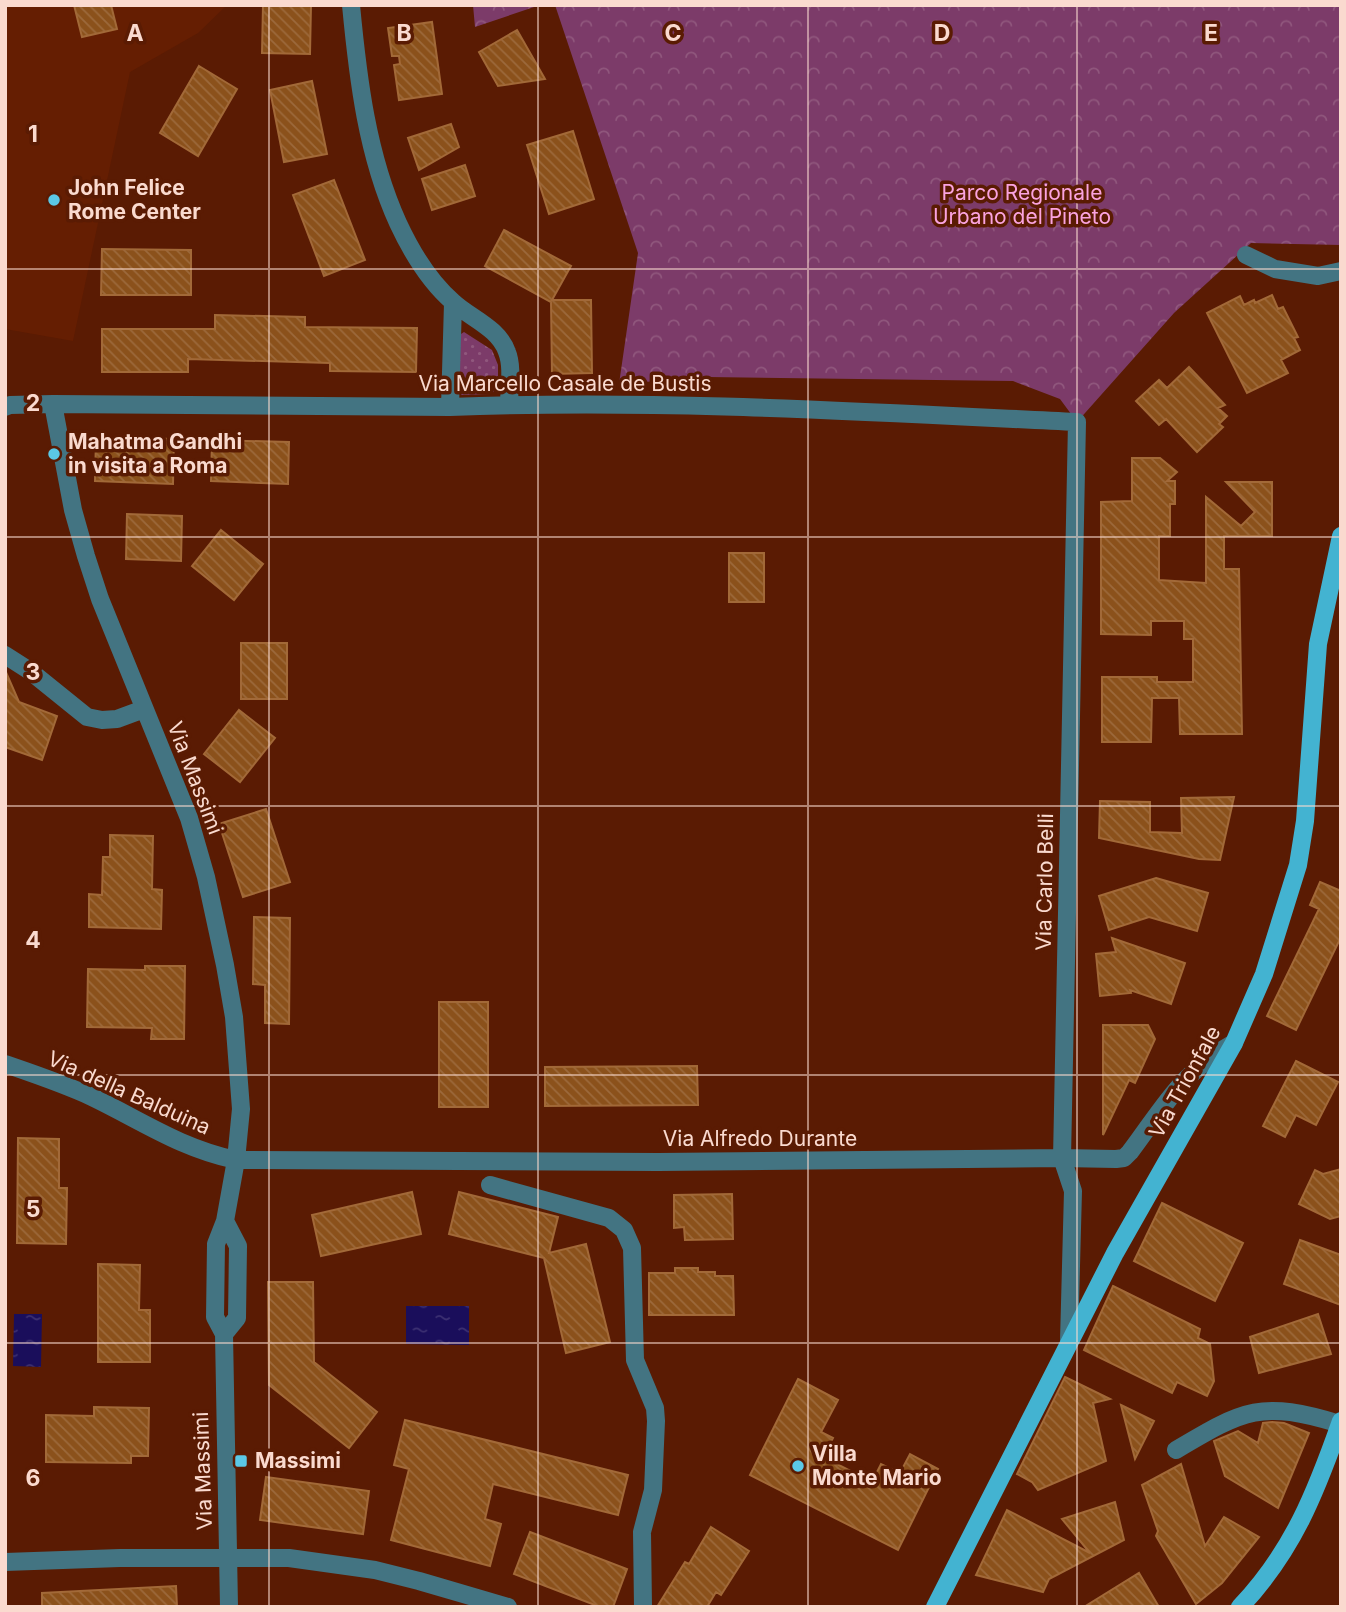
<svg xmlns="http://www.w3.org/2000/svg" width="1346" height="1612" font-family="Inter,sans-serif">
  <defs>
    <pattern id="green-dots" width="8" height="8" patternUnits="userSpaceOnUse" patternTransform="scale(1.75)"><rect width="8" height="8" fill="#7c3b69"/><path d="M2 2h.1M6 6h.1" fill="none" stroke="#90577d" stroke-width="1.8" stroke-linecap="round"/></pattern>
    <pattern id="forest-crowns" width="20" height="18" patternUnits="userSpaceOnUse" patternTransform="scale(1.75)"><rect width="20" height="18" fill="#7c3b69"/><path d="M2 6a3 3 0 1 1 6 0M12 15a3 3 0 1 1 6 0" fill="none" stroke="#90577d"/></pattern>
    <pattern id="water-ripples" width="26" height="14" patternUnits="userSpaceOnUse" patternTransform="scale(1.75)"><rect width="26" height="14" fill="#1a0e5b"/><path d="M2 4q2-2 4 0t4 0M15 11q2-2 4 0t4 0" fill="none" stroke="#3c3072"/></pattern>
    <pattern id="building-back-hatch" width="6" height="6" patternUnits="userSpaceOnUse" patternTransform="scale(1.75)"><rect width="6" height="6" fill="#8b511b"/><path d="M-1 5l2 2M0 0l6 6M5-1l2 2" fill="none" stroke="#9c693b"/></pattern>
  </defs>
  <rect width="100%" height="100%" fill="#5a1b03"/>
  <path fill="#651e02" d="M5,5h222l-29,28 -68,39 -57,269 -68,-12z"/>
  <path fill="url(#green-dots)" d="M464,332l28,18 6,15v20l-3,6 -5,3 -28,1 -4,-3v-56z"/>
  <path fill="url(#forest-crowns)" d="M473,5h67l-65,22z
    M555,5h786v240l-90,-2 -77,70 -97,109 -17,-23 -47,-18 -305,-4 -89,7 19,-131z"/>
  <path fill="url(#water-ripples)" d="M406,1306h63v39l-63,-1z
    M14,1314h28l-1,53 -28,-1z"/>
  <path fill="url(#building-back-hatch)" stroke="#a26938" stroke-width="2" d="M74,5h37l6,24 -35,8z
    M263,5h48l-1,49 -48,-1z
    M432,22l10,72 -43,6 -5,-35 6,-1 -1,-8h-7l-4,-28z
    M517,30l28,49 -47,7 -19,-34z
    M199,66l38,23 -39,67 -38,-23z
    M312,81l15,73 -43,8 -14,-72z
    M451,124l8,23 -40,23 -11,-32z
    M573,131l21,68 -45,15 -22,-69z
    M465,165l10,31 -43,14 -10,-31z
    M334,180l31,80 -41,16 -31,-81z
    M504,230l67,36 -19,34h39l1,73 -40,1 -1,-72 -66,-36z
    M102,249l89,1v45h-90z
    M1272,295l6,14 5,-2 15,30 -4,1 6,12 -19,10 7,13 -41,20 -40,-80 33,-17 4,9 10,-5 1,3z
    M215,315l90,2v10l112,1 -1,44 -86,-1v-8l-142,-4v13h-86v-43h113z
    M1189,367l36,38 -7,3 9,8 -8,8 4,3 -26,25 -31,-33 -7,6 -23,-24 23,-21 8,8z
    M96,437l78,2 -1,45 -78,-3z
    M212,440l77,2 -1,42 -77,-3z
    M1132,458h28l17,14 -10,9h8v23h-5v32h-11v44l47,3v-86l35,29 14,-14 -29,-30h46v54h-48v33h15l3,165h-62l-1,-36h-27l-1,44h-49v-65h55v5h36v-43h-9v-18h-33v14l-50,-1v-132l31,-1z
    M127,514l55,2 -1,45 -55,-2z
    M221,530l42,34 -29,36 -42,-34z
    M729,553h35v49h-35z
    M241,643h46v56h-46z
    M5,670l14,32 38,14 -15,44 -37,-13z
    M239,710l36,28 -35,44 -36,-28z
    M1234,797l-14,63 -21,-1 -100,-21 1,-37 50,1v30l32,1 -1,-35z
    M266,809l24,73 -47,15 -24,-73z
    M110,835l43,1 -1,53 10,1 -1,39 -72,-2v-33l13,1 1,-38h7z
    M1156,878l52,15 -11,38 -48,-14 -40,13 -10,-34z
    M1320,882l21,9v46l-45,93 -29,-14 52,-107 -9,-4z
    M254,917l36,1 -1,106 -24,-1v-38l-12,-1z
    M1112,938l73,25 -14,41 -41,-14 1,3 -31,3 -4,-42 20,-2z
    M145,966h40l-1,73h-33l1,-11 -65,-1 1,-58 57,1z
    M439,1002h49v105h-49z
    M1103,1025h45l7,14 -20,44 -6,-3 -26,55z
    M1296,1061l42,21 -22,43 -20,-10 -11,22 -22,-11z
    M697,1066l1,39 -153,1v-39z
    M18,1138l41,1v49h8l-1,56 -49,-1z
    M1341,1169v47l-11,3 -31,-15 16,-34 8,4z
    M412,1192l9,42 -100,22 -9,-41z
    M459,1192l99,25 -9,36 37,-9 24,98 -44,11 -22,-95 -95,-24z
    M732,1194l1,45 -48,1 -1,-13 -10,1v-33z
    M1162,1203l81,40 -28,58 -81,-40z
    M1300,1240l41,15v50l-57,-21z
    M98,1264l42,1 -1,45h11v52h-52z
    M675,1268h23v4h17v4h18l1,39h-85v-42h26z
    M268,1282h45l1,80 63,50 -28,36 -80,-63z
    M1113,1286l87,43 -2,9 12,6 4,37 -7,15 -30,-14 -5,11 -88,-43z
    M1318,1314l13,40 -72,19 -9,-36z
    M1065,1377l45,22 -17,4 13,58 -68,29 -6,-8 -15,-8z
    M798,1379l40,21 -17,32 12,6 -10,19 49,25 9,-18 19,9 10,-19 28,15 -40,81 -148,-75z
    M1121,1405l33,16 -19,38z
    M94,1407l55,1 -1,48h-17v7l-85,-1v-47l48,1z
    M405,1420l223,55 -10,40 -125,-31 -8,35 16,5 -11,42 -99,-26 18,-71 -15,-4z
    M1272,1422l12,1 25,10 -31,75 -53,-32 -11,-35 24,-10 20,12 5,-20z
    M1181,1464l24,82 19,-29 35,20 -37,46 -26,21 -40,-68 2,-5 -16,-46z
    M266,1477l103,14 -6,43 -103,-14z
    M1115,1502l9,38 -75,39 -6,13 -67,-17 31,-65 83,43 -28,-34z
    M711,1527l38,24 -28,44 -5,-3 -9,15h-50l28,-45 4,2z
    M530,1532l97,37 -14,38h-13l-86,-33z
    M1139,1573l20,34h-75z
    M176,1586l1,21h-135v-14z"/>
  <g fill="none" stroke-linecap="round" stroke-linejoin="round">
    <path stroke="#437482" stroke-width="18" d="M351,5c7,74 16,150 47,218 13,28 32,59 55,79 17,16 46,26 54,50 6,15 2,36 2,53
      M1246,255l29,14 43,7 23,-5
      M53,404l397,3c209,-8 418,5 627,15l-15,736 11,33 -4,150
      M5,407l5,-2 43,-1 20,106 13,46 14,43 89,219 17,59 19,88 9,52 7,92 -5,51 -11,61 -9,23 -1,73 9,17 5,273
      M450,407l3,-104
      M5,655l25,16 57,46 15,3 15,-1 27,-10
      M5,1064c29,10 59,20 87,33 50,24 88,51 144,63l422,2 404,-4 54,1 8,-1 6,-6c34,-45 51,-80 104,-109
      M490,1185l119,33 15,12 8,18 3,112 20,48 1,13 -3,69 -11,42 1,75
      M224,1334l13,-16 1,-72 -13,-25
      M1176,1450c69,-41 85,-50 164,-26
      M5,1562l115,-4h169l86,12 44,11 89,26"/>
    <path stroke="#43b3d1" stroke-width="18" d="M935,1607l180,-354 119,-210 30,-69 34,-109 7,-44 13,-177 23,-108
      M1240,1607c53,-56 76,-115 101,-186"/>
  </g>
  <path fill="none" stroke="#fadacf" stroke-width="2" stroke-opacity="0.55" d="M269,5v1602M538,5v1602M808,5v1602M1077,5v1602M5,269h1336M5,537h1336M5,806h1336M5,1075h1336M5,1343h1336"/>
  <g fill="#5bc8e6" stroke="#5a1b03" stroke-width="2.5">
    <circle cx="54" cy="200" r="7"/>
    <circle cx="54" cy="454" r="7"/>
    <rect x="234" y="1454" width="14" height="14" rx="3.5"/>
    <circle cx="798" cy="1466" r="7"/>
  </g>
  <g text-anchor="middle" stroke-width="7" stroke-linejoin="round" paint-order="stroke">
    <g font-size="21" font-weight="bold" fill="#fadacf" stroke="#5a1b03" text-anchor="start">
      <text x="68" y="195">John Felice<tspan x="68" dy="24">Rome Center</tspan></text>
      <text x="68" y="449">Mahatma Gandhi<tspan x="68" dy="24">in visita a Roma</tspan></text>
      <text x="812" y="1461">Villa<tspan x="812" dy="24">Monte Mario</tspan></text>
      <text x="255" y="1468">Massimi</text>
    </g>
    <g font-size="21" fill="#faa3df" stroke="#5a1b03">
      <text x="1022" y="200">Parco Regionale<tspan x="1022" dy="24">Urbano del Pineto</tspan></text>
    </g>
    <g font-size="21" fill="#fadacf" stroke="#5a1b03">
      <text x="565" y="391">Via Marcello Casale de Bustis</text>
      <text transform="translate(195 778) rotate(69)" y="7">Via Massimi</text>
      <text transform="translate(1045 882) rotate(-89)" y="7">Via Carlo Belli</text>
      <text transform="translate(1185 1082) rotate(-61)" y="7">Via Trionfale</text>
      <text transform="translate(129 1093) rotate(24)" y="7">Via della Balduina</text>
      <text x="760" y="1146">Via Alfredo Durante</text>
      <text transform="translate(203 1471) rotate(-92)" y="7">Via Massimi</text>
    </g>
  </g>
  <g font-size="23" text-anchor="middle" font-weight="bold" fill="#fadacf" stroke="#5a1b03" stroke-width="7" stroke-linejoin="round" paint-order="stroke">
    <text x="135" y="41">A</text>
    <text x="404" y="41">B</text>
    <text x="673" y="41">C</text>
    <text x="942" y="41">D</text>
    <text x="1211" y="41">E</text>
    <text x="33" y="142">1</text>
    <text x="33" y="411">2</text>
    <text x="33" y="680">3</text>
    <text x="33" y="948">4</text>
    <text x="33" y="1217">5</text>
    <text x="33" y="1486">6</text>
  </g>
  <rect width="1346" height="1612" fill="none" stroke="#fadacf" stroke-width="14"/>
</svg>
